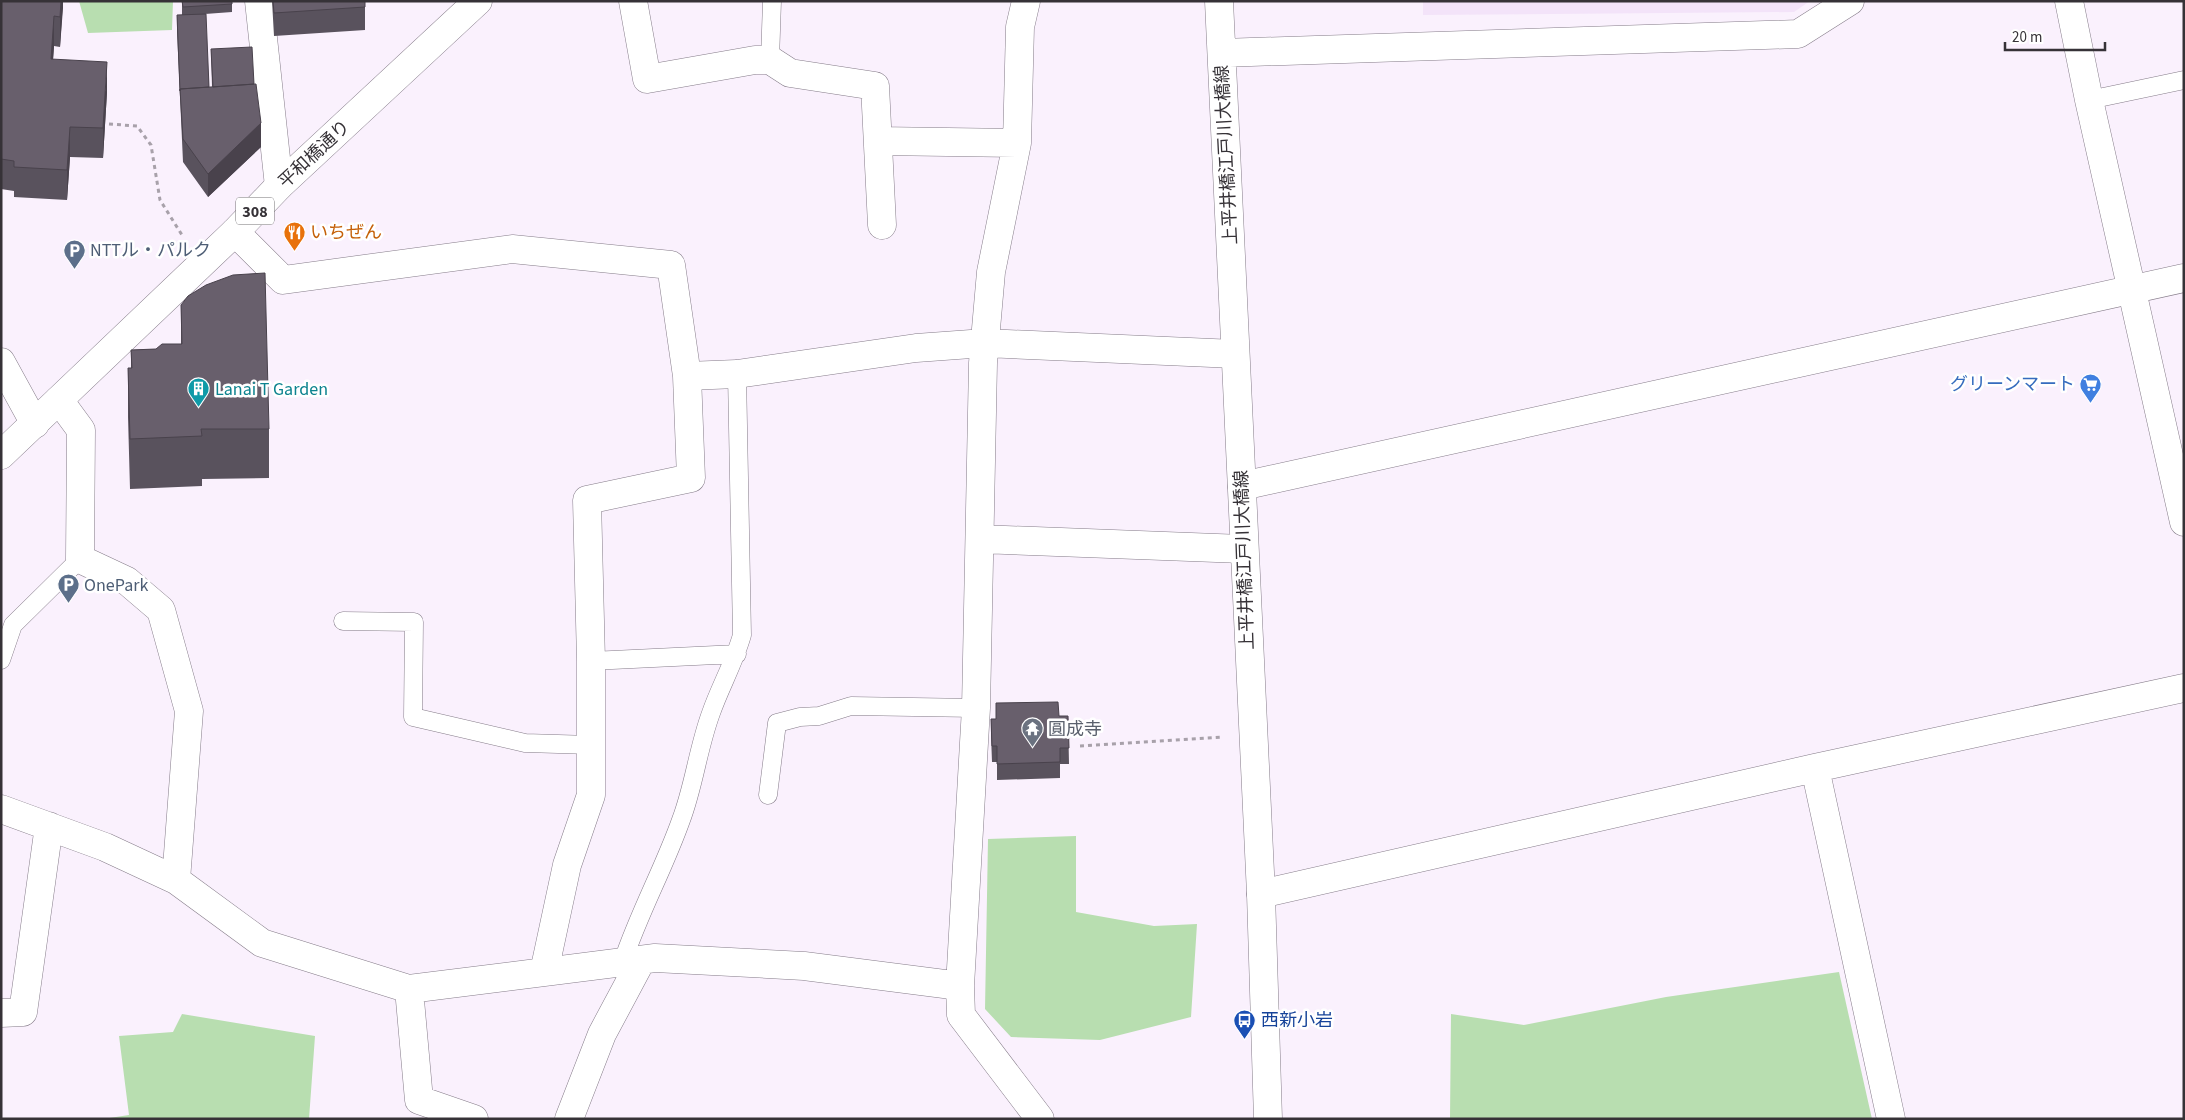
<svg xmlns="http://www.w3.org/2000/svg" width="2185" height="1120" font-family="'Source Sans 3','Noto Sans JP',sans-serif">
  <rect width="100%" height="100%" fill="#faf1fd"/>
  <path fill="#f3e3f9" d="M1423,1h387l-16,11 -371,3z"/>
  <path fill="#b8deb0" d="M79,1h94l-1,29 -84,3z
    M1076,836v76l78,14 43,-2 -6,93 -91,23 -89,-3 -26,-28 3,-170z
    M1839,972l33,147h-422l1,-105 73,11 142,-28z
    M182,1014l133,22 -6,83h-206l26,-4 -10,-79 54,-4z"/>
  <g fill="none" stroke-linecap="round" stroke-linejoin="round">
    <defs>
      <path id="service" d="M770,60l2,-59
        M2089,100l95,-20
        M343,621l71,1 -1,95 112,26 66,2
        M1,660l12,-35 67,-66
        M591,661l146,-7
        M768,795l9,-72 23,-6 19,-1 32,-10 125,2
        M623,961c16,-48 41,-93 58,-141 13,-34 17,-72 30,-107 9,-26 23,-50 31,-78l-5,-261"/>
      <path id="minor" d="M259,1l20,185
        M633,1l14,78 108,-19h15l20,13 85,13 7,139
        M1026,1l-6,26 -3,116 -26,129 -8,91 -7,345 -16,278 1,29 79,104
        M2069,1l20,99 95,422
        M878,141l139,2
        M235,232l48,48 229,-31 159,16 16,111 4,102 -104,22 4,161v134l-24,70 -23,107
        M687,376l50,-2 179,-26 69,-5 250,11
        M59,400l22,30 -1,129 47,22 34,29 28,101 -13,169
        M1242,486l942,-208
        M980,539l263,10
        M1815,768l76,351
        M1,809l104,38 71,33 86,63 147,46 246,-31 149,8 156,20
        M1261,894l554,-126 369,-80
        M409,989l10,111 55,19
        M1,1013l22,-1 26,-186
        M569,1119l33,-85 39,-73"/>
      <path id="tertiary" d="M1219,1l42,893 7,225
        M1222,53l576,-19 52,-33
        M1,362l34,62"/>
      <path id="primary" d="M1,455l234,-223 44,-46 199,-185"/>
    </defs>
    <use href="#service" stroke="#857c89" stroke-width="19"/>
    <use href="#minor" stroke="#857c89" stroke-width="29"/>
    <use href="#tertiary" stroke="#857c89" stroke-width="29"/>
    <use href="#primary" stroke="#857c89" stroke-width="29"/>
    <path stroke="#a8a1aa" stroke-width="3" stroke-dasharray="4 4" stroke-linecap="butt" d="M109,124l28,2 14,19 9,55 22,35
      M1080,746l142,-9"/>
    <use href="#service" stroke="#fff" stroke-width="18"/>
    <use href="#minor" stroke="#fff" stroke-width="28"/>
    <use href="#tertiary" stroke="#fff" stroke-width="28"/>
    <use href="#primary" stroke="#fff" stroke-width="28"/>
  </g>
  <path fill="#59525d" d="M1,1h62l-3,46 -6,-1 -1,13 54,33 -4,66 -33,-1 -3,43 -53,-3v-6l-13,-2z
    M182,1h50v11l-27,2 4,73h3l-1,-38 43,35 7,63 -53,50 -25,-35 -6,-131v-16h5z
    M272,1h93v29l-91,6z
    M181,305l88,124v49l-67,1v7l-72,3 -2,-72v-49h3v-18l25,-1 25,-5z
    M996,703l63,13h9l1,48h-9v14l-63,2v-18h-5l-1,-27v-16h5z"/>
  <path fill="#49424c" d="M61,1h2v7l-3,39v-30z
    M54,16v30l-3,43v-30z
    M107,62v30l-4,66v-30z
    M261,123v24l-53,50v-23z
    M70,127v30l-3,43v-30z"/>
  <path fill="#685f6c" stroke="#49424c" d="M1,1h60l-1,16 -6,-1 -3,43 56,3 -4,66 -33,-1 -3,43 -53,-3v-6l-13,-2z
    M182,1h50v3l-49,3z
    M273,1h92v6l-91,6z
    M206,14l3,73 -29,2v2l-3,-76z
    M252,47l2,37 -41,3 -2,-38z
    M256,84l5,39 -53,51 -25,-35 -3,-50z
    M265,273l4,156h-68l1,7 -72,3 -2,-71h4l-1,-18 25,-1 6,-5h20l-1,-39 7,-9 18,-11 27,-10z
    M1058,702l1,14h9l1,32h-9v14l-63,2v-18h-5l-1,-27h5v-16z"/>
  <defs>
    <symbol id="restaurant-pin" viewBox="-11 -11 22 30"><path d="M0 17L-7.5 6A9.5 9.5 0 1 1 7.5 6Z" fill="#e8710a" stroke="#fff"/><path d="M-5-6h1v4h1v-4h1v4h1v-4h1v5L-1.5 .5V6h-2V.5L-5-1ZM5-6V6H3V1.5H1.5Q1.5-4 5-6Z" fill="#fff"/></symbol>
    <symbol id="parking-pin" viewBox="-11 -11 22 30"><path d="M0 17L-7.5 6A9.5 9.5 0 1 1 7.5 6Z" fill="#5c6f8a" stroke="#fff"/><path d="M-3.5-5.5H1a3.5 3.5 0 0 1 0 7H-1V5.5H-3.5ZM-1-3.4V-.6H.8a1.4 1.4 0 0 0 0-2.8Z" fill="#fff"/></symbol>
    <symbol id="supermarket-pin" viewBox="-11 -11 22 30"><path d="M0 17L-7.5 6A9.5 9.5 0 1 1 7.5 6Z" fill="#3f7fe0" stroke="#fff"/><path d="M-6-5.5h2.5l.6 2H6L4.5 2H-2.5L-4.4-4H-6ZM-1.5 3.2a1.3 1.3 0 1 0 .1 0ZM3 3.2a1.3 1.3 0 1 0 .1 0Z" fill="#fff"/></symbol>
    <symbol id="building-pin" viewBox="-11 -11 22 30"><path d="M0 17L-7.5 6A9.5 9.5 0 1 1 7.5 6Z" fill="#0f9aa8" stroke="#fff"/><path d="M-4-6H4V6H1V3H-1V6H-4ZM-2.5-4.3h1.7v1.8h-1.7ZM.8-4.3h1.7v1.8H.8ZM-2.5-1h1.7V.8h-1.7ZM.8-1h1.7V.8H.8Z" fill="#fff"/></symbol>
    <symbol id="temple-pin" viewBox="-11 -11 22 30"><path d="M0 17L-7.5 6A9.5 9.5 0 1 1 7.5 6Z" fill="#6b7280" stroke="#fff"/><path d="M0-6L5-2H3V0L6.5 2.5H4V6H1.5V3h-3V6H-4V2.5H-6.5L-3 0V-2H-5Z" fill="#fff"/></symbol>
    <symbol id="bus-pin" viewBox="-11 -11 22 30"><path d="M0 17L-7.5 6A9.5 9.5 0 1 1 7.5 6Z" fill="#1a4fb4" stroke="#fff"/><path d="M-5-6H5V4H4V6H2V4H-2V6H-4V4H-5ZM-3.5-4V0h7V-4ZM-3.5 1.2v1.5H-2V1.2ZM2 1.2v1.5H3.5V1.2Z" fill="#fff"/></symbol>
  </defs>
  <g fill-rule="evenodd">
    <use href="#restaurant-pin" x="282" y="220" width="25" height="34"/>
    <use href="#parking-pin" x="62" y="238" width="25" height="34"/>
    <use href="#supermarket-pin" x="2078" y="372" width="25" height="34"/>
    <use href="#building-pin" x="186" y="376" width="25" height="34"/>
    <use href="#parking-pin" x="56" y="572" width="25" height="34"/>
    <use href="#temple-pin" x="1020" y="716" width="25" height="34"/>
    <use href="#bus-pin" x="1232" y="1008" width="25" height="34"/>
  </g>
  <g text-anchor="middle" stroke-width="5" stroke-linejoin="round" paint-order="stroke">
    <rect fill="#fff" stroke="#727073" stroke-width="1" x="236" y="197.5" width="38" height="27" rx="4"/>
    <g font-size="16" font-weight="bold" fill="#363237">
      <text x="255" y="217">308</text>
    </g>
    <g font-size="18" fill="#363237" stroke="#fff">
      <text transform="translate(314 154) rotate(-43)" y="6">平和橋通り</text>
      <text transform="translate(1226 155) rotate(-93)" y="6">上平井橋江戸川大橋線</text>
      <text transform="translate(1244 560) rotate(-92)" y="6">上平井橋江戸川大橋線</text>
    </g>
    <g font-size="18" fill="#c56008" stroke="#fff" text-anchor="start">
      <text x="310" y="238">いちぜん</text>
    </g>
    <g font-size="18" fill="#4e5e75" stroke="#fff" text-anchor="start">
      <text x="90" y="256">NTTル・パルク</text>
      <text x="84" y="591">OnePark</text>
    </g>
    <g font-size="18" fill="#366cbe" stroke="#fff" text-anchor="end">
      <text x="2075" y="390">グリーンマート</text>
    </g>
    <g font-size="18" fill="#0d838f" stroke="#fff" text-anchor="start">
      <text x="215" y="395">Lanai T Garden</text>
    </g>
    <g font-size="18" fill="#5b616d" stroke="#fff" text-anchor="start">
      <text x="1048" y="735">圓成寺</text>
    </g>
    <g font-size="18" fill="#164399" stroke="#fff" text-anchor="start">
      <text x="1261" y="1026">西新小岩</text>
    </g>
  </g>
  <rect width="2185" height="1120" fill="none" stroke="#363237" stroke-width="5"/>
  <path d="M2005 42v8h100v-8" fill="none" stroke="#363237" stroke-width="2.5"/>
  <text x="2012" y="42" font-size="15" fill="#363237" stroke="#ffffff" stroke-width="4" paint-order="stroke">20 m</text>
</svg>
